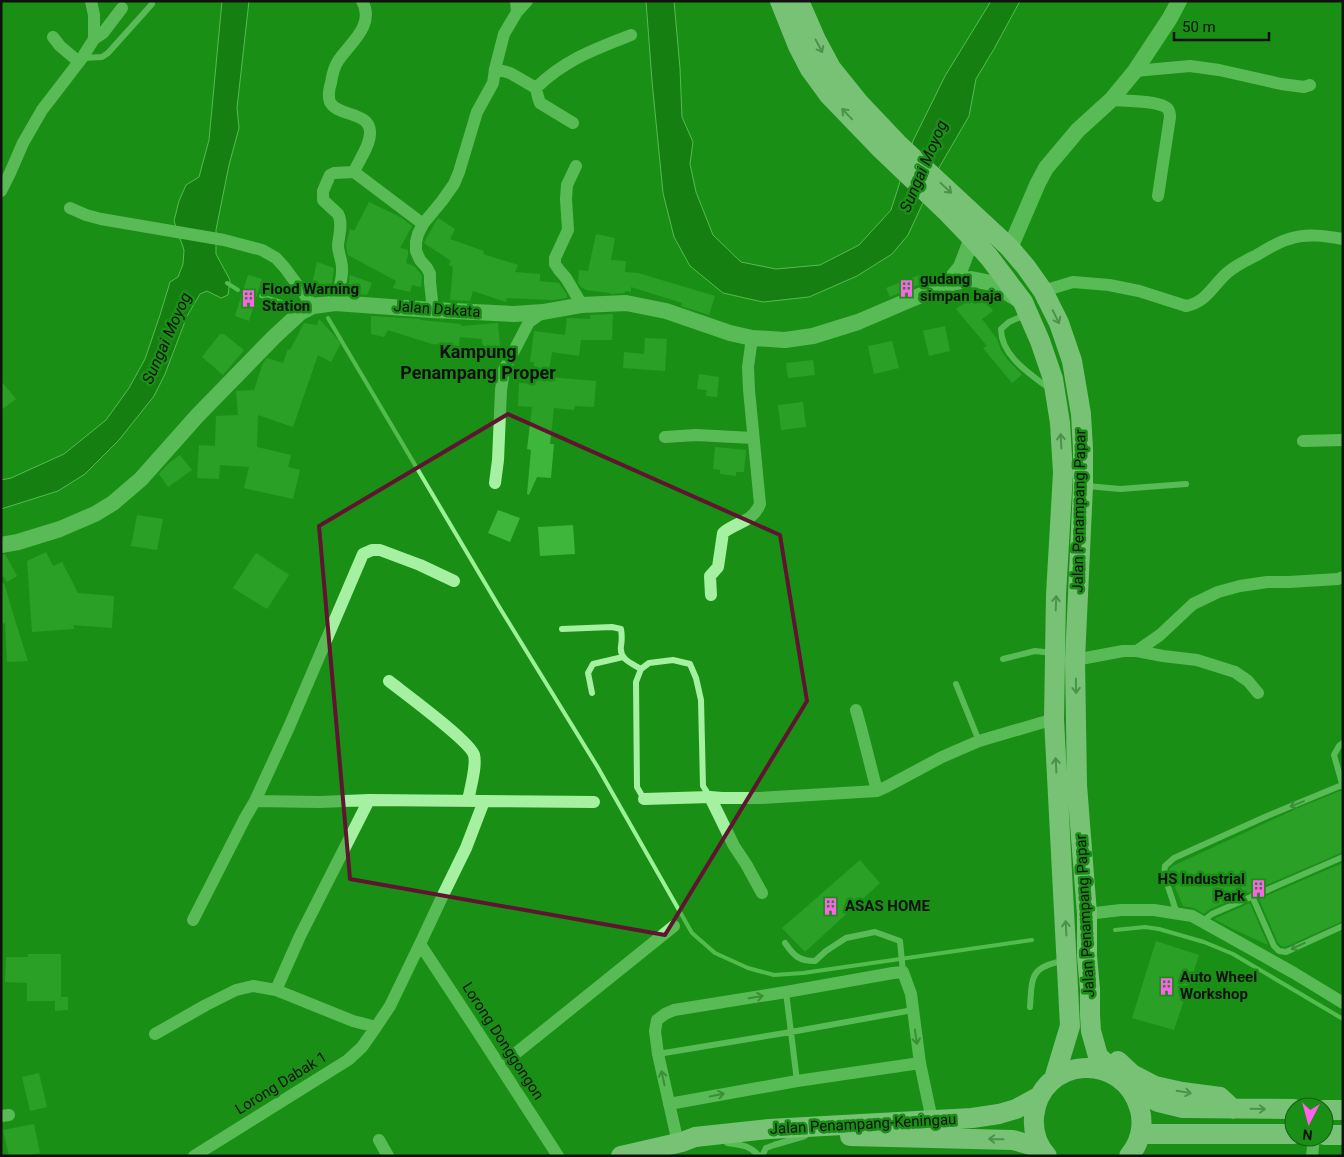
<svg xmlns="http://www.w3.org/2000/svg" width="1344" height="1157" font-family="Roboto,sans-serif">
  <rect width="100%" height="100%" fill="#198f16"/>
  <path fill="#106c0e" stroke="#9af295" d="M222,1h27l-12,107 2,20 -10,37 -13,65v24l14,26 -2,15 -7,3 -14,-7 -7,3 -13,22 -22,58 -11,22 -35,44 -34,34 -27,17 -57,18v-29l10,-2 53,-24 42,-34 23,-32 16,-29 15,-44 10,-33 8,-5 5,-13 1,-14 -10,-29 5,-20 7,-16 13,-8 10,-37z
    M646,1h28l6,67 2,49 11,25 -3,22 6,28 17,43 28,27 35,7 44,-4 39,-20 32,-35 22,-69 32,-65 46,-75h29l-26,48 -18,30 -7,37 -29,50 -32,69 -16,19 -35,22 -48,21 -46,5 -40,-9 -33,-27 -16,-29 -11,-44 -11,-112z"/>
  <g fill="none" stroke-linecap="round" stroke-linejoin="round">
    <path stroke="#9af295" stroke-width="4" d="M227,283l11,7
      M261,296l31,9
      M328,318l170,287 99,161 95,167 23,20 33,15 26,7 29,-2 229,-33
      M1115,930l30,-3 14,2 45,13 29,12 110,65"/>
  </g>
  <path fill="#3eb53b" d="M369,202l33,16 10,8 -12,22 8,2v4l-2,9 8,3 6,7 2,3 -1,11 -9,-2 -2,7 -17,-4 3,-7 -48,-26 -2,-10 4,-16 4,2z
    M438,218l17,11 -5,10 34,12 -1,3 35,11 -3,7 25,2v7l19,2 8,12v3l-15,2 -45,-2 -1,4 -33,-11 -3,10 -20,-1 3,-33 -4,-2 2,-4 -27,-18 11,-20z
    M596,234l19,4 -4,22 15,1 -1,11 13,1 77,23 -6,19 -28,-9 1,-3 -51,-16v5l-6,-1v2l-15,1v-1l-24,-3 -6,-4 -2,-3 1,-13 9,1z
    M317,262l17,6 -2,15 -1,5h-2l-2,6 -16,-4v-1z
    M248,275l14,4 -13,42 -14,-5z
    M350,275l22,8 -5,12 -20,-3z
    M920,275l3,8 -33,14 -4,-9z
    M972,298l14,4 7,9 -11,8 15,20 4,11 6,9 15,16 -10,8 -29,-35 4,-2 -31,-37z
    M613,314l-1,26h-31l-2,16 -27,-4 -4,25 48,4 -2,26 -19,-1 -1,4 -20,-2 -4,36h4l-3,34 -14,-1 -8,18 -2,-1 4,-44 -4,-1 5,-42 -14,-1 1,-23 14,1 1,-22h-4l4,-31 31,4 2,-17 23,1v-4z
    M371,316l49,3v1l41,4v2l37,-3 2,23 -17,2 -1,-9 -22,-2 -1,9 -27,-2 -44,-14 -4,7 -13,-3z
    M319,319l22,24 -10,19 -13,-7 -25,72 -35,-12 -1,32 34,8 -3,12 12,3 -7,29 -49,-11 5,-21 -29,-2 -1,14 -22,-1 2,-33 16,1 1,-30 22,-1 -2,-24 18,-1 9,-27 4,-5 16,5 5,-14 2,1 14,-27 13,2z
    M945,326l5,25 -21,5 -6,-25z
    M220,334h4l20,16 -21,25 -21,-18z
    M645,338l22,1 -2,32 -42,-3 1,-16 20,2z
    M892,341l7,27 -25,6 -6,-28z
    M813,360l2,15 -27,3 -2,-15z
    M699,374l20,3 -2,20 -11,-1 1,-6 -10,-1z
    M1,381l15,18 -15,11z
    M803,402l3,25 -25,3 -3,-25z
    M715,447l31,3 -2,22h-8v4l-16,-2v-4l-7,-1z
    M180,455l12,15 -24,17 -9,-13 9,-10z
    M498,510l22,8 -10,24 -22,-9z
    M137,515l26,4 -6,31 -26,-4z
    M573,525l2,29 -35,2 -2,-29z
    M46,552l7,14 9,-4 16,31 36,3 -2,32 -39,-3 1,4 -42,3 -5,-71z
    M256,553l33,22 -22,34 -34,-21z
    M5,554l12,22 -10,6 -6,-9v-18z
    M4,583l11,37 13,41 -21,1 -2,-39 -4,1v-40z
    M1340,791l3,1v60l-93,40 -40,17 -6,5 -10,-6 -11,-2 -14,-33 1,-5 3,-2 123,-57z
    M860,860l20,23 -75,69 -23,-24z
    M1343,863v58l-58,26 -4,-1 -3,-3 -19,-44z
    M1250,903l18,42 -33,-15 -21,-11z
    M1156,941l43,14 -25,75 -42,-12z
    M28,954h33v43h7v13l-13,1v-10h-28v-18l-22,-1 1,-25h22z
    M39,1073l8,34 -17,4 -8,-34z
    M34,1124l6,29 -14,3h-17l-6,-26z"/>
  <g fill="none" stroke-linecap="round" stroke-linejoin="round">
    <path stroke="#a6f0a2" stroke-width="6" d="M82,58l20,-1 6,-4 44,-49
      M1025,315l-16,7 -8,7c0,27 29,45 49,60
      M1087,486l33,3 66,-5
      M562,629l50,-2 9,2c1,6 1,11 0,17 -2,13 10,17 20,23
      M1003,659l32,-8 18,2
      M956,684l23,57
      M592,693l-4,-20 5,-9 30,-7
      M1343,743l-4,3 -5,9 9,32
      M644,799l-7,-12 -1,-105 5,-13 8,-6 24,-3 17,4 6,14 5,22 2,86 7,11
      M1252,896l22,50 5,5 7,1 57,-26
      M1177,914l-13,-40 1,-8 9,-8 93,-42 75,-31
      M1203,921l9,-7 131,-57
      M785,943c9,13 14,18 30,18l11,-10 20,-13 29,-6 25,9 3,31
      M786,992l11,89
      M1030,1007c2,-30 0,-40 33,-46
      M658,1054l133,-22 122,-22
      M727,1143c15,2 22,2 32,13
      M762,1156l4,-8 8,-3 31,-9"/>
    <path stroke="#a6f0a2" stroke-width="12" d="M91,1l3,14v24
      M517,12l10,-11
      M53,37l7,9 19,16
      M495,69l15,4 26,15c28,-28 59,-39 95,-53
      M1135,71l55,-5 29,4 62,14 23,3 6,-2
      M536,88l2,9 2,6 33,20
      M1111,100c12,1 49,0 57,9 2,3 2,5 2,8l-12,79
      M576,166l-9,19 -1,14 2,31 -13,28v6l4,6 7,8 16,27
      M354,172c5,-12 16,-26 16,-39 1,-22 -33,-16 -40,-31 -2,-5 -1,-14 1,-19 1,-7 3,-16 7,-22 11,-17 38,-36 24,-60
      M1,191l9,-18 13,-30 19,-33 40,-52 12,-19 9,-6 19,-25
      M70,208l16,7 15,4 123,21 38,10 14,8 9,10 28,38
      M1043,291l30,-9 36,3 30,6 47,15c21,-4 27,-21 41,-33 9,-8 20,-13 30,-18 10,-6 21,-13 32,-16 17,-6 36,-3 54,0
      M335,303c3,-12 8,-23 7,-35 0,-8 -4,-15 -4,-23 1,-10 5,-22 0,-31l-15,-14v-9l7,-16 4,-2 20,-1 69,52
      M433,310l-3,-28v-8l-3,-6 -7,-8 -4,-9v-9l2,-8 5,-10 19,-23 12,-17 5,-12 18,-60 16,-29 2,-14 9,-35 13,-22 -1,-11
      M665,437l31,-2 57,3
      M1303,441l40,-1
      M495,483l3,-23 3,-70 3,-20 25,-48 14,-10
      M711,595l-1,-19 8,-9 5,-34c13,-11 30,-11 37,-29l-11,-114 -1,-23 4,-29
      M1137,651l26,5 34,4 38,12 13,9 10,12
      M1075,660l48,-9h14l23,-16 33,-31 25,-12 22,-6 27,-4h22l49,-3 5,-2
      M389,681c15,12 81,60 85,74 3,11 -4,34 -6,46
      M856,710l5,18 16,63
      M710,797l24,49 12,18 16,29
      M644,799l66,-2 12,1h38l117,-7 9,-4 56,-30 37,-16 75,-22
      M369,800l-69,136 -24,54 77,31 23,6 14,-21 30,-62 23,-49 23,-47 18,-47
      M255,801l65,1 49,-2 225,2
      M1087,914l34,-4h33l38,6 102,57 49,30
      M193,920l52,-102 10,-17 34,-74 74,-173 9,-4h8l40,15 34,16
      M420,944l54,82 84,130
      M155,1034l51,-29 30,-15 17,-4 23,4
      M500,1066l174,-140
      M669,1104l128,-23 123,-18
      M1,1116l8,-1
      M379,1140l9,16
      M678,1143l-20,-89 -3,-23 2,-11 8,-6 9,-4 112,-18 107,-19 10,-1 8,22 9,69 12,57
      M194,1156l154,-96 14,-13 14,-20
      M1312,1156l2,-19"/>
    <path stroke="#a6f0a2" stroke-width="16" d="M1009,247l4,-6 25,-58 8,-15 32,-38 33,-30 24,-29 35,-53 9,-17
      M947,284l14,-17 11,-29
      M1,545l17,-3 42,-13 35,-15 18,-11 28,-24 56,-63 77,-79 27,-25 12,-6 22,-3 98,7 81,4 29,-2 39,-7 44,-2 40,8 64,22 22,5 33,2 28,-4 45,-14 89,-38 24,-5 20,4 28,17"/>
    <path stroke="#ebffec" stroke-width="20" d="M780,1l18,45 12,23 19,26 52,54 67,64 24,25 17,19 34,45 17,39 13,38 7,44 3,50 -7,122 -2,124 16,307 -16,53
      M799,1l17,39 15,28 29,36 37,39 112,104 17,20 17,24 16,32 13,38 9,53 2,35v37l-8,174 2,125 10,129v42l3,33v26l1,16 7,25 24,23
      M1118,1061l14,13 23,12 27,6 38,5 13,12
      M1131,1087l27,15 25,6 111,1
      M1324,1110h19
      M1141,1134h153
      M1324,1135h19
      M850,1136l163,4 21,6 9,5
      M621,1156l61,-14 13,-5 74,-8 203,-11 27,-4 17,-5 24,-13
      M1047,1156c-10,-11 -14,-25 -13,-39 6,-61 90,-67 106,-7 4,16 0,33 -11,46"/>
  </g>
  <defs><path id="oneway-shaft" d="M-6 0H5M1.5-3L5.5 0L1.5 3" fill="none" stroke-width="1.6" stroke-linecap="round" stroke-linejoin="round" transform="scale(1.25)"/></defs>
  <g stroke="#899489">
    <use href="#oneway-shaft" transform="translate(819 46) rotate(62)"/>
    <use href="#oneway-shaft" transform="translate(847 114) rotate(-134)"/>
    <use href="#oneway-shaft" transform="translate(946 188) rotate(43)"/>
    <use href="#oneway-shaft" transform="translate(1056 317) rotate(64)"/>
    <use href="#oneway-shaft" transform="translate(1061 441) rotate(-93)"/>
    <use href="#oneway-shaft" transform="translate(1056 603) rotate(-88)"/>
    <use href="#oneway-shaft" transform="translate(1076 686) rotate(89)"/>
    <use href="#oneway-shaft" transform="translate(1056 765) rotate(-93)"/>
    <use href="#oneway-shaft" transform="translate(1066 928) rotate(-93)"/>
    <use href="#oneway-shaft" transform="translate(1184 1092) rotate(10)"/>
    <use href="#oneway-shaft" transform="translate(1258 1109) rotate(1)"/>
    <use href="#oneway-shaft" transform="translate(996 1139) rotate(-179)"/>
  </g>
  <g stroke="#638c61">
    <use href="#oneway-shaft" transform="translate(1297 804) rotate(158)"/>
    <use href="#oneway-shaft" transform="translate(1298 946) rotate(155)"/>
    <use href="#oneway-shaft" transform="translate(756 997) rotate(-9)"/>
    <use href="#oneway-shaft" transform="translate(916 1037) rotate(82)"/>
    <use href="#oneway-shaft" transform="translate(663 1078) rotate(-102)"/>
    <use href="#oneway-shaft" transform="translate(717 1095) rotate(-11)"/>
  </g>
  <path d="M0 0H1344V1157H0ZM508,414l272,121 27,166 -142,234 -315,-56 -31,-353z" fill="#198f16" fill-opacity=".55" fill-rule="evenodd"/>
  <path fill="none" stroke="#611432" stroke-width="4" stroke-linejoin="round" d="M508,414l272,121 27,166 -142,234 -315,-56 -31,-353z"/>
  <defs>
    <symbol id="building-bare" viewBox="-9 -9 18 18"><path d="M-4-6H4V6H1V3H-1V6H-4ZM-2.5-4.3h1.7v1.8h-1.7ZM.8-4.3h1.7v1.8H.8ZM-2.5-1h1.7V.8h-1.7ZM.8-1h1.7V.8H.8Z" fill="#ff61eb" stroke="#198f16" stroke-width="2.5" paint-order="stroke"/></symbol>
  </defs>
  <g fill-rule="evenodd">
    <use href="#building-bare" x="894" y="276" width="25" height="25"/>
    <use href="#building-bare" x="236" y="286" width="25" height="25"/>
    <use href="#building-bare" x="1246" y="876" width="25" height="25"/>
    <use href="#building-bare" x="818" y="894" width="25" height="25"/>
    <use href="#building-bare" x="1154" y="974" width="25" height="25"/>
  </g>
  <g text-anchor="middle" stroke-width="5" stroke-linejoin="round" paint-order="stroke">
    <g font-size="15" font-weight="bold" fill="#111" stroke="#198f16" text-anchor="start">
      <text x="920" y="284">gudang<tspan x="920" dy="17">simpan baja</tspan></text>
      <text x="262" y="294">Flood Warning<tspan x="262" dy="17">Station</tspan></text>
      <text x="1245" y="884" text-anchor="end">HS Industrial<tspan x="1245" dy="17">Park</tspan></text>
      <text x="845" y="911">ASAS HOME</text>
      <text x="1180" y="982">Auto Wheel<tspan x="1180" dy="17">Workshop</tspan></text>
    </g>
    <g font-size="15" fill="#111" stroke="#198f16">
      <text transform="translate(437 309) rotate(4)" y="5">Jalan Dakata</text>
      <text transform="translate(1079 511) rotate(-89)" y="5">Jalan Penampang Papar</text>
      <text transform="translate(1085 916) rotate(-93)" y="5">Jalan Penampang Papar</text>
      <text transform="translate(503 1041) rotate(57)" y="5">Lorong Donggongon</text>
      <text transform="translate(281 1083) rotate(-32)" y="5">Lorong Dabak 1</text>
      <text transform="translate(863 1124) rotate(-3)" y="5">Jalan Penampang-Keningau</text>
    </g>
    <g font-size="16" font-style="italic" fill="#111" stroke="#198f16">
      <text transform="translate(923 166) rotate(-67)" y="6">Sungai Moyog</text>
      <text transform="translate(166 338) rotate(-66)" y="6">Sungai Moyog</text>
    </g>
    <g font-size="18" font-weight="bold" fill="#111" stroke="#198f16">
      <text x="478" y="358">Kampung<tspan x="478" dy="21">Penampang Proper</tspan></text>
    </g>
  </g>
  <rect width="1344" height="1157" fill="none" stroke="#111111" stroke-width="5"/>
  <g transform="translate(1309 1122) rotate(186)"><circle r="24" fill="#198f16" stroke="#165d14"/>
  <path d="M0-4L9 19L0 12L-9 19Z" fill="#ff61eb"/>
  <text y="-8" font-size="14" font-weight="bold" text-anchor="middle" fill="#111111">N</text>
  </g>
  <path d="M1174 32v8h95v-8" fill="none" stroke="#111111" stroke-width="2.5"/>
  <text x="1182" y="32" font-size="15" fill="#111111" stroke="#198f16" stroke-width="4" paint-order="stroke">50 m</text>
</svg>
